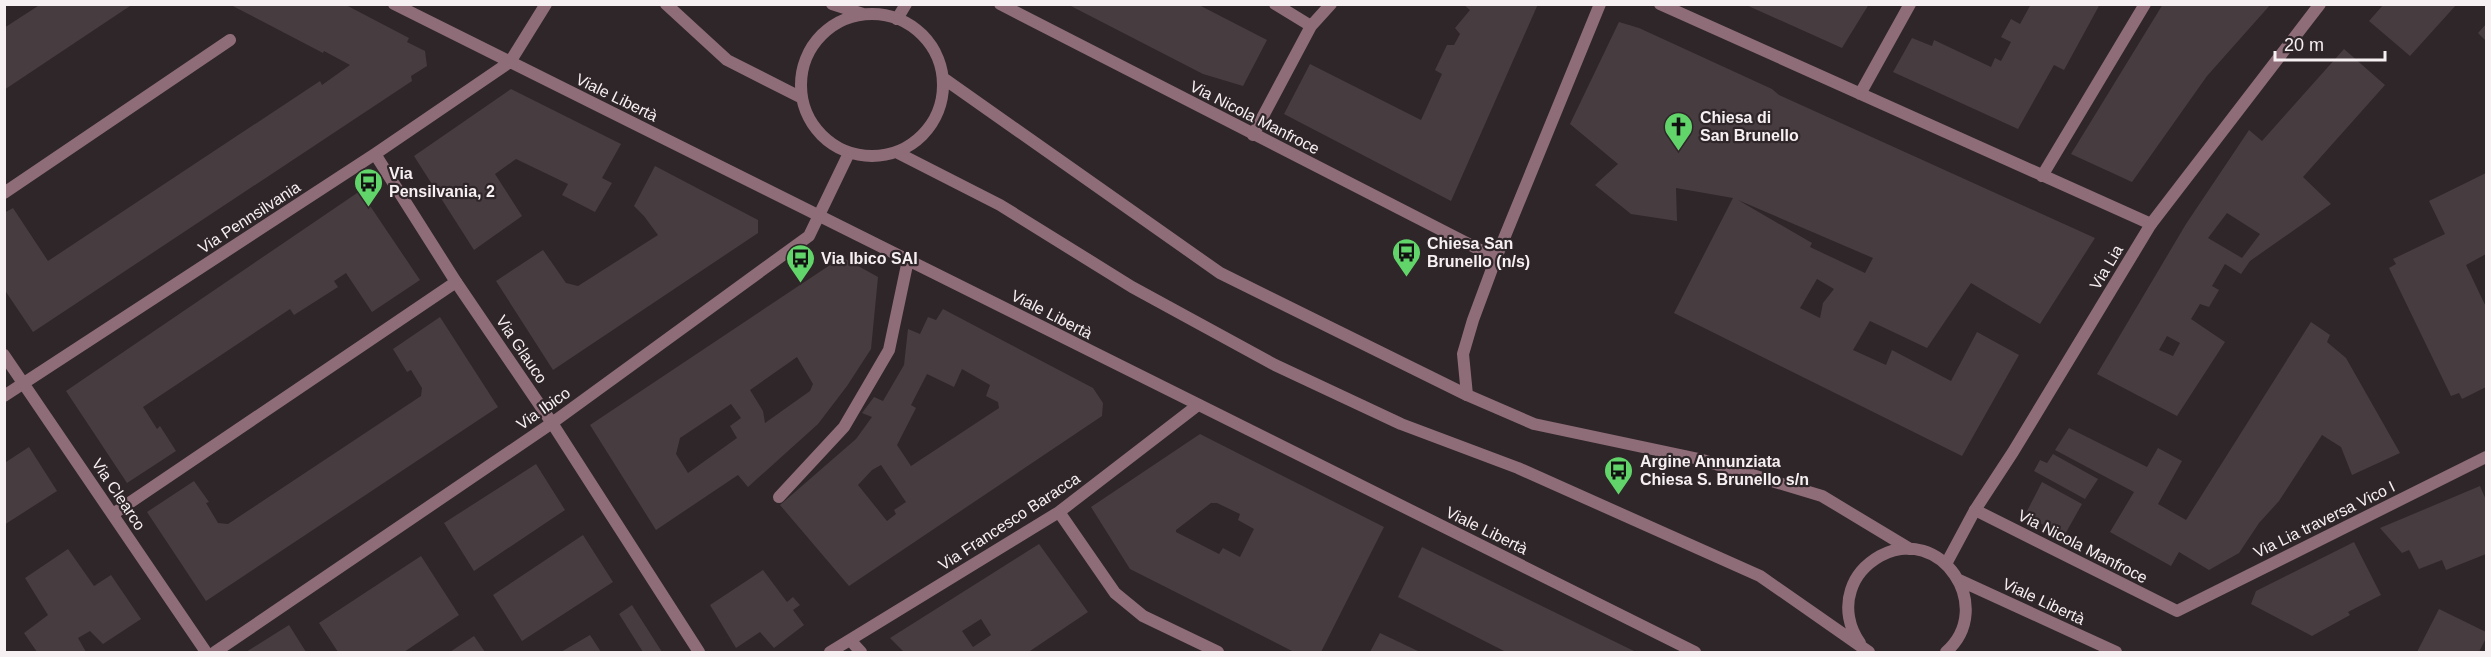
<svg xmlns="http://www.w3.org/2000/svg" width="2491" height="657" font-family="Helvetica,sans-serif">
  <rect width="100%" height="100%" fill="#2f2629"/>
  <path fill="#473d41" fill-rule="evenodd" d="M41,4h92l-129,86v-62z
    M229,4h115l65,34 -2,4 18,9 2,15 -16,10 1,5 -379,251 -29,-43v-76l9,-5 35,53 272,-180 2,4 28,-20 -26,-14 -1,2z
    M1067,4h130l70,36 -24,46 -40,-12z
    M1463,4h75l-87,197 -167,-87 26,-50 111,56 21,-46 -7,-4 12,-25h7l6,-11 -5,-6 15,-18z
    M1744,4h125l-27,44z
    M2031,4h69l-36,66 -10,-5 -36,64 -125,-57 19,-34 20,8 2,-6 57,27 4,-9 6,3 10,-19 -10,-5 10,-18 9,5z
    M2163,4h108l-64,72 -75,106 -61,-28z
    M2384,4h73l-47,52 -41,-35z
    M1619,22l20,6 133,61 7,6 316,143 -55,86 -69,-41 -44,65 -57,-27 -17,29 33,15 6,-15 59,31 26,-49 42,23 -57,101 -288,-143 59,-115 -57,-10 1,33 -46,-7 -36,-29 23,-21 -48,-40zM1738,200l135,58 -8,15 -55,-26 2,-4zM1817,279l17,10 -11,14 -3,15 -20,-10z
    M2486,24v17l-8,-8z
    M2344,49l41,36 -82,92 28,27 -81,57 -9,13 -16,-10 -13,22 7,4 -10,17 -9,-3 -9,15 34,23 -48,74 -80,-42 89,-150 63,-94 13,11zM2227,213l33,21 -18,24 -34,-20zM2167,336l13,7 -7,13 -14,-6z
    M511,89l110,55 -19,34 10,5 -17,29 -33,-17 6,-11 -52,-25 -21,15 27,42 -48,34 -60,-94z
    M655,166l103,54v13l-205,137 -57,-89 47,-31 23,33 12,3 80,-51 -14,-19 -10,-10z
    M2486,173v81l-20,11 20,42v80l-24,12 -3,-6 -8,3 -62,-128 7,-4 -3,-5 52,-25 -16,-33z
    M360,191l60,89 -48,32 -26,-39 -12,8 4,6 -44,28 -4,-6 -147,98 14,22 3,-3 16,25 -49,32 -61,-92z
    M842,257l36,20 -7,72 -24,37 -29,38 -70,63 -10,-12 -82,55 -66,-105zM797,357l16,27 -3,7 -45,32 -2,-12 -13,-21zM731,404l10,14 -11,8 7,12 -49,35 -12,-19 4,-16z
    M943,309l150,79 10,15 -1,13 -253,170 -69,-81 76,-66 16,-22 -10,-4 12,-16 9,4 21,-36 4,-36 12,5 8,-17 8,3zM962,369l28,16 -4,11 12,6 1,6 -88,58 -14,-21 19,-37 -5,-3 16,-31 27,13zM881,465l25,37 -12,8 2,4 -9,7 -29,-36 14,-15z
    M440,317l58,90 -292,194 -59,-89 47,-31 15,21 -3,1 12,20 10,1 193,-128 1,-8 -11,-18 -4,2 -14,-23z
    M2311,322l19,13 -3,7 19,16 54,95 -48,22 -11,-28 -19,-12 -43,66 -20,22 -20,30 -30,17 -30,-18 -8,14 -61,-34 24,-40 -79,-42 14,-22 78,39 11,-19 24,13 -24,43 28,16z
    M1200,434l184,93 -63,125h-27l-164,-83 -39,-62zM1211,503h6l23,11 -2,6 16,9 -14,28 -17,-9 -4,6 -43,-22v-2z
    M29,447l28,44 -53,34v-67l2,4z
    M2053,454l45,25 -13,20 -51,-28 6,-11 7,3z
    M536,464l29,46 -91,61 -30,-48z
    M2042,482l40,22 -18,32 -39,-21z
    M2480,486l6,14v54l-40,16 -4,-10 -23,9 -10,-19 -7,3 -22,-25z
    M583,535l30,47 -91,59 -29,-46z
    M2354,542l27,53 -33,17 2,3 -38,21 -61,-32 5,-13z
    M1039,544l49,68 -58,39 1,1h-127l-14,-14zM981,619l10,16 -18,12 -11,-16z
    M1422,547l128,63 86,42h-130l-108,-55z
    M68,549l26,37 17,-11 30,44 -38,25 -13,-13 -12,7 8,14h-49l-13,-19 24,-18 -23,-37z
    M421,556l38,59 -55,37h-66l-19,-29z
    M763,570l24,32 6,-5 7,8 -7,5 11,15 -30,23 -14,-16 -24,16 -26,-43z
    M632,605l30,47h-19l-24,-38z
    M2439,609l47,23v6l-7,14h-62z
    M289,625l17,27h-60z
    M1380,633l40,19h-50z
    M590,635l11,17h-40z
    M474,636l11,16h-35z"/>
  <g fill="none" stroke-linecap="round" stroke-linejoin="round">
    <path stroke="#8e6d79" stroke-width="12" d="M1275,4l36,22
      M510,62l36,-58
      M1253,135l58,-109 20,-22
      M4,193l226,-153
      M113,514l343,-232"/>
    <path stroke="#8e6d79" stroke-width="12" d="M394,4l1301,648
      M1000,4l496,254
      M1660,4l491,220
      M897,19l9,-15
      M1860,94l50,-90
      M375,154l81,128 96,141 147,229
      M2042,176l103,-172
      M4,355l202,297
      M1467,395l-4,-41 10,-34 23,-62 104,-254
      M4,396l371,-242 135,-92
      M779,497l65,-70 45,-77 19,-90
      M1975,510l202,101 309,-154
      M1059,512l56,81 28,23 75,36
      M850,640l11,12
      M215,652l337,-229 257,-187 40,-83
      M830,652l229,-140 139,-107"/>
    <path stroke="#8e6d79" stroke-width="12" d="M666,4l61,56 75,38
      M832,4l31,10
      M801 85a71 71 0 1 1 142 0a71 71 0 1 1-142 0Z
      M943,78l277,195 247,122 67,29 165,35 123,37 88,53
      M898,153l102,52 132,82 143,78 126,59 117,44 242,108 109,76
      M1946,564l29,-54 38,-58 138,-228 169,-220
      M1959,580l157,72
      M1860,643c-11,-15 -15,-35 -9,-53 5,-16 15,-26 29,-34 60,-33 117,51 66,96"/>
  </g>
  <defs>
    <symbol id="church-pin" viewBox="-11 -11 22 30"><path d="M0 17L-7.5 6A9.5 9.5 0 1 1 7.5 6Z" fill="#61d56a" stroke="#2f2629"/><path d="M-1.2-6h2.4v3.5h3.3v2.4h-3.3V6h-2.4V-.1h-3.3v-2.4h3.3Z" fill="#111"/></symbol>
    <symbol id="bus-pin" viewBox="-11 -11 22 30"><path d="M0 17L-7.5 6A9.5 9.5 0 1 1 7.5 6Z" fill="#61d56a" stroke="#2f2629"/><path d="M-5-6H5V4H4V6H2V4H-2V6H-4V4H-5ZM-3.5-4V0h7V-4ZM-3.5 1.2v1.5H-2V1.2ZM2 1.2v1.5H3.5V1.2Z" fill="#111"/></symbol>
  </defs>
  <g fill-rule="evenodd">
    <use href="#church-pin" x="1662" y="110" width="33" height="45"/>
    <use href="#bus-pin" x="352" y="166" width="33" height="45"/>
    <use href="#bus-pin" x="1390" y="236" width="33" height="45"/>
    <use href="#bus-pin" x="784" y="242" width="33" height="45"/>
    <use href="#bus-pin" x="1602" y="454" width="33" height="45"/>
  </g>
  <g text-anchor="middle" stroke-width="4.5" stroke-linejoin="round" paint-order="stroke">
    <g font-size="16" fill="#f7f0f3" stroke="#2f2629">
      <text transform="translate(617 97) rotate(26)" y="6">Viale Libertà</text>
      <text transform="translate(1255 117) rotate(27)" y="6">Via Nicola Manfroce</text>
      <text transform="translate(249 217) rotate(-33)" y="6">Via Pennsilvania</text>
      <text transform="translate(2106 267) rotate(-59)" y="6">Via Lia</text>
      <text transform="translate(1052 314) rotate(27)" y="6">Viale Libertà</text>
      <text transform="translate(522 349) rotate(56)" y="6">Via Glauco</text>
      <text transform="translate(543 408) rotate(-35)" y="6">Via Ibico</text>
      <text transform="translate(119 494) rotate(56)" y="6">Via Clearco</text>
      <text transform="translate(2324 519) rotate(-26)" y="6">Via Lia traversa Vico I</text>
      <text transform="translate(1009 521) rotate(-33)" y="6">Via Francesco Baracca</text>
      <text transform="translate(1487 530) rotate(26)" y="6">Viale Libertà</text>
      <text transform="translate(2083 546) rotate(27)" y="6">Via Nicola Manfroce</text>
      <text transform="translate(2044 601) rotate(25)" y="6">Viale Libertà</text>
    </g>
    <g font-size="16" font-weight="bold" fill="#f7f0f3" stroke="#2f2629" text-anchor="start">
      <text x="1700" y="123">Chiesa di<tspan x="1700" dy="18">San Brunello</tspan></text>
      <text x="389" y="179">Via<tspan x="389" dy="18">Pensilvania, 2</tspan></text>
      <text x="1427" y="249">Chiesa San<tspan x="1427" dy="18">Brunello (n/s)</tspan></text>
      <text x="821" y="264">Via Ibico SAI</text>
      <text x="1640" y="467">Argine Annunziata<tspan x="1640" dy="18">Chiesa S. Brunello s/n</tspan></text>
    </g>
  </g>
  <rect width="2491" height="657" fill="none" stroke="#f7f0f3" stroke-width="12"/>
  <path d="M2275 51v9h110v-9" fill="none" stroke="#f7f0f3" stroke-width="3"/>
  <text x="2284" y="51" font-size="18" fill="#f7f0f3" stroke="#2f2629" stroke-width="4.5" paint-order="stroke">20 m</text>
</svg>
